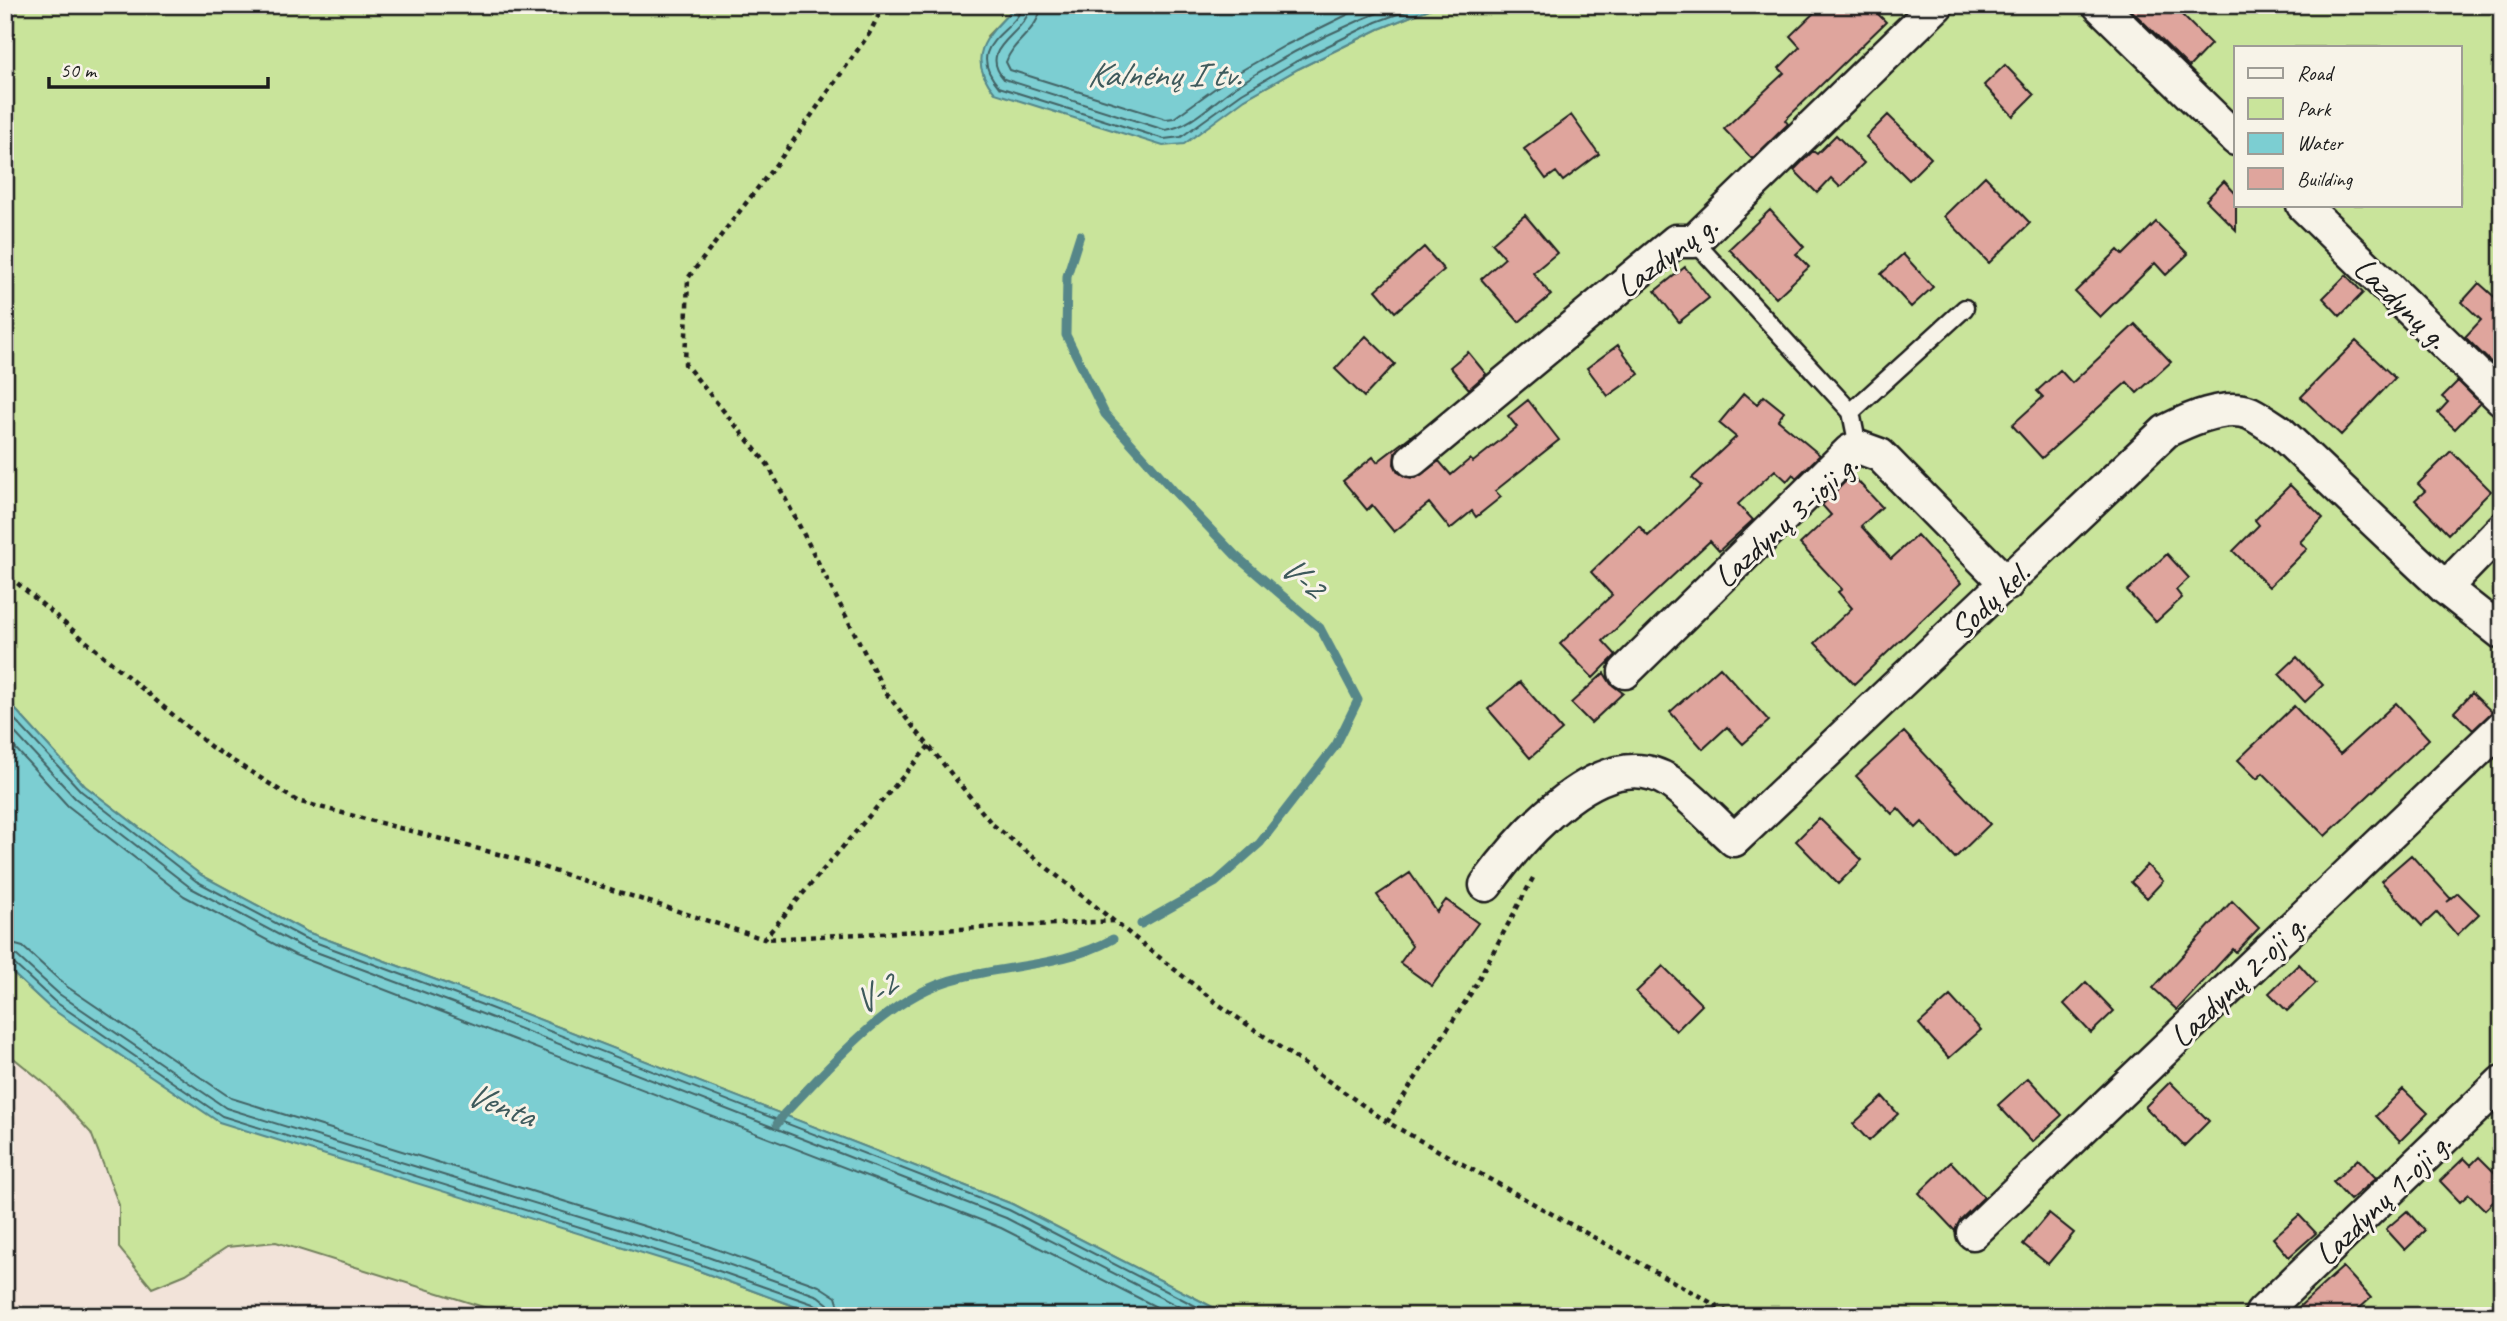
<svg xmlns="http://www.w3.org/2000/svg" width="2507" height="1321" font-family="Caveat,sans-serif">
  <rect width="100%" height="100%" fill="#f2e3d9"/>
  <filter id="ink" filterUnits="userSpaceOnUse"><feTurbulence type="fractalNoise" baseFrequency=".0143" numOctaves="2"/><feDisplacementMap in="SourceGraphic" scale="14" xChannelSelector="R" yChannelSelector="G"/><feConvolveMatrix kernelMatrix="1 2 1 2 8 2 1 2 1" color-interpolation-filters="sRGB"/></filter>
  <g filter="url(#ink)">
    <path fill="#c9e49b" stroke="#72805c" stroke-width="2" fill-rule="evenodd" d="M5,5h1012l-30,31 258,63 53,-30 81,-40 60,-24h1063v1311h-1272l-218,-112 -530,-207 -175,-65 -106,-57 -116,-89 -80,-88zM2236,47h224v158h-224z
      M5,966l44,41 645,262 127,47h-309l-236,-74 -49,5 -41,27 -34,14 -33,-40v-43l-28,-72 -43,-47 -43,-35z"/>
    <path fill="#7cced2" stroke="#568789" stroke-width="2" d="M1017,5h422l-60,24 -81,40 -53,30 -61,45 -21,2 -168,-53c-32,-38 -6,-59 22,-88z
      M5,698l80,88 116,89 106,57 175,65 530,207 218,112h-409l-127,-47 -475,-147 -170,-115 -44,-41z"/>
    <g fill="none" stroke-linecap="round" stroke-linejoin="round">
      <path stroke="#426365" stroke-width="2" d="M1022,5c-4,28 -61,38 -23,82l165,52 17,-2 61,-44 53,-31 81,-40 46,-17
        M1030,5c-1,29 -55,41 -26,74l161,51c27,-3 50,-30 73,-45 49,-31 104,-59 159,-80
        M1041,5c-1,25 -28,35 -35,57l4,8 156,49 8,-1 58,-42 54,-31 81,-40
        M5,709l76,82 115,90 108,57 176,66 529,206 206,106
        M5,722l70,76 116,90 109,58 177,66 529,206 191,98
        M5,737l63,69 116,90 111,59 706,273 173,88
        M5,942l18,5 43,39 165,112 471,146 117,42 17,11 6,19
        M5,953l12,3 42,38 167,114 473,146 119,42 10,8 3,12
        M5,961l8,2 41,38 168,115 474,147 117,41 8,5 1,7"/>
      <path stroke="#568789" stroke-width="9" d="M1080,235l-13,41 -1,59 39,79 68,76 63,66 84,72 38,72 -22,45 -76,98 -44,39 -75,42
        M777,1124l7,-10c48,-49 105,-120 175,-136 51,-13 108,-13 154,-39"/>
    </g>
    <path fill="#dfa59d" stroke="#1c1c1c" stroke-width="2" d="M1822,5h47l17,17 -101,98 3,4 -36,35 -28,-30 60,-56 -5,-5 21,-21 -10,-11z
      M2126,5h46l39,39 -22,23z
      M2005,65l29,30 -21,21 -29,-31z
      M1571,115l28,39 -36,27 -7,-9 -10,7 -22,-30z
      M1888,115l43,43 -22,22 -43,-43z
      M1836,135l28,28 -24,24 -9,-9 -14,15 -23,-23 19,-19 4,3z
      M1985,176l45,47 -41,40 -45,-47z
      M2224,181l12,13v36l-30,-30z
      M1770,210l34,37 -8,7 13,13 -33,31 -47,-49z
      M1525,215l32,38 -24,20 18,22 -32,27 -38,-43 24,-21 -13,-15z
      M2156,222l32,32 -22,21 -11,-12 -55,54 -25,-25 43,-42 5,5z
      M1424,247l20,23 -49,42 -19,-22z
      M1903,254l30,33 -22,20 -30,-33z
      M1685,267l24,31 -30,24 -24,-31z
      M2346,275l17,18 -23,23 -17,-18z
      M2479,283l20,18 3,-3v75l-37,-36 16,-17 -19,-18z
      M2135,324l36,38 -34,31 -10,-11 -85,76 -30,-33 31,-28 -6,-6 23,-21 12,13z
      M1366,336l29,28 -31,33 -29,-28z
      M2356,341l39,37 -54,57 -40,-38z
      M1618,345l21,29 -31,22 -21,-28z
      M1468,352l18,22 -17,15 -19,-22z
      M2458,381l22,22 -25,26 -17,-16 10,-11 -6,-5z
      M1744,393l13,11 7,-8 20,16 -6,8 42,35 -24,23 -3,-4 -6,7 -12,-11 -37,34 15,16 -34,31 -9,-10 -107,100 13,14 -23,23 -33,-34 52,-49 -21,-23 48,-46 9,10 53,-50 -9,-8 44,-41 -17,-14z
      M1528,400l31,40 -64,51 6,6 -25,20 -4,-6 -22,18 -21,-26 -35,29 -22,-27 -5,5 -24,-29 30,-24 4,5 39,-30 -21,21 -1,11 4,8 8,5 10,1 23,-17 12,14 19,-16 3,3 44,-35 -9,-11z
      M2451,451l40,40 -43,43 -33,-34 10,-9 -7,-7z
      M1852,475l30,32 -21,19 30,33 26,-24 44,48 -107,101 -39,-41 37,-35 -14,-16 4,-3 -42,-45 31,-29 -9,-10z
      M2290,485l33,33 -23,24 7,7 -38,38 -36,-36 26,-26 -4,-5z
      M2167,554l22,24 -13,12 6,8 -26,24 -29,-31z
      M2297,657l26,28 -18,17 -26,-28z
      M1720,667l49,54 -26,23 -16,-17 -24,22 -33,-37z
      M1604,673l7,11 12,9 -32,30 -20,-20z
      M1520,682l42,48 -32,28 -42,-49z
      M2472,693l20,19 -19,18 -19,-18z
      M2396,703l33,36 -104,97 -62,-63 -6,6 -19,-19 56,-54 46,48z
      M1904,732l86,92 -35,34 -33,-36 -6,6 -18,-20 -6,6 -36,-38z
      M1819,818l43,42 -24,24 -42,-43z
      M2411,855l40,44 -4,3 11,-9 21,21 -22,21 -20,-23 -15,14 -41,-45z
      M2147,865l16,16 -16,17 -16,-16z
      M1410,873l27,39 9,-12 32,23 -46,63 -32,-23 12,-17 -35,-51z
      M2232,901l27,27 -23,24 -3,-3 -56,61 -24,-22z
      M2299,964l17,19 -29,28 -18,-18z
      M1663,966l39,39 -26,26 -40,-39z
      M2086,982l28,29 -23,22 -27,-29z
      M1950,996l31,34 -32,28 -30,-34z
      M2028,1078l34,37 -30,27 -34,-37z
      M2170,1082l39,39 -25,25 -39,-39z
      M2403,1089l25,24 -28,28 -24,-25z
      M1883,1097l15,17 -29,27 -16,-17z
      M2479,1157l23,23v13l-17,17 -16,-16 -9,8 -20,-21 24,-23 7,7z
      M2358,1159l18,19 -26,22 -17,-18z
      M1951,1162l33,35 -24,23 -5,11 -36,-38z
      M2407,1211l18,20 -20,19 -19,-21z
      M2049,1213l25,20 -26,31 -25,-20z
      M2299,1215l17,18 -27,24 -16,-19z
      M2343,1267l28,31 -20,18h-62z"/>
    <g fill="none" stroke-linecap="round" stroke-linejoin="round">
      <defs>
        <path id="lane" d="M1694,241l157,171 7,35
          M1851,412l114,-104"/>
        <path id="street" d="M2099,5l137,134
          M2303,205l199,194
          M1412,460l264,-219h18l243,-236
          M2445,588l57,-59
          M1625,672l225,-221 8,-4 22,8 127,129
          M1486,885c34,-47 119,-147 184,-103 22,15 44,40 64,58l432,-409c22,-11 59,-28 84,-18 10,5 20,12 29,18l166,157 57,45
          M1973,1233l529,-506
          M2262,1313l240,-231"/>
      </defs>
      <use href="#lane" stroke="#1c1c1c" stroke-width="21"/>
      <use href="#street" stroke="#1c1c1c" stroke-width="37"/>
      <path stroke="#1c1c1c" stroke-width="4.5" stroke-dasharray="5 5" stroke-linecap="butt" d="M884,5l-15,29 -85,120 -96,124 -3,86 83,101 117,227 107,132 226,180 169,118
        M2497,5l5,8
        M5,568l5,9 201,170 86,54 220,58 247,80
        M929,746l-165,193 350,-18
        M1533,878l-62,115 -84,129 348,194"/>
      <use href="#lane" stroke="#f7f3e8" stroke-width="16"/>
      <use href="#street" stroke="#f7f3e8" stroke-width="32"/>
    </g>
  </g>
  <g text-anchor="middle" stroke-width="6" stroke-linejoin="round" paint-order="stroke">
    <g font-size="33" fill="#1c1c1c" stroke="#f7f3e8">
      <text transform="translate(1666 255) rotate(-36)" y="12">Lazdynų g.</text>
      <text transform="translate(2402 302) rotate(44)" y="12">Lazdynų g.</text>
      <text transform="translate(1785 520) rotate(-42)" y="12">Lazdynų 3-ioji g.</text>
      <text transform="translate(1989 600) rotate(-43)" y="12">Sodų kel.</text>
      <text transform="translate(2237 980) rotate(-44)" y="12">Lazdynų 2-oji g.</text>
      <text transform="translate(2382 1198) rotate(-44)" y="12">Lazdynų 1-oji g.</text>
    </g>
    <g font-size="35" font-style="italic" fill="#3e5a5c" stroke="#f7f3e8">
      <text x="1164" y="86">Kalnėnų I tv.</text>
      <text transform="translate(1303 576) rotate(40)" y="12">V-2</text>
      <text transform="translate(874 993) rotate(-36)" y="12">V-2</text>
      <text transform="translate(501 1104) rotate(21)" y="12">Venta</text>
    </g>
  </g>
  <rect width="2507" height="1321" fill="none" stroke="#f7f3e8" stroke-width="28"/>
  <rect x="14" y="14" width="2479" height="1293" fill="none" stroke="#1c1c1c" stroke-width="2.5" filter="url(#ink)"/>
  <rect x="2234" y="46" width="228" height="161" fill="#f7f3e8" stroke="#9f9d96" stroke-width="2"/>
  <rect x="2248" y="68" width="35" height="10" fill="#f7f3e8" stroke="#9f9d96" stroke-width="2"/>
  <text x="2297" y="80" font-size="21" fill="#1c1c1c">Road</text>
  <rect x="2248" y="98" width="35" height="21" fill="#c9e49b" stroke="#9f9d96" stroke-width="2"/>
  <text x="2297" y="116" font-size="21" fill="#1c1c1c">Park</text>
  <rect x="2248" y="133" width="35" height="21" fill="#7cced2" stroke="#9f9d96" stroke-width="2"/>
  <text x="2297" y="150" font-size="21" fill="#1c1c1c">Water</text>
  <rect x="2248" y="168" width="35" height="21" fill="#dfa59d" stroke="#9f9d96" stroke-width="2"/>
  <text x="2297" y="186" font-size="21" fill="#1c1c1c">Building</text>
  <path d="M49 77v10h219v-10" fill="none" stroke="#1c1c1c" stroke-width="3.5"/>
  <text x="60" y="77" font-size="21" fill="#1c1c1c" stroke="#f7f3e8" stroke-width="5" paint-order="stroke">50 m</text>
</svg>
